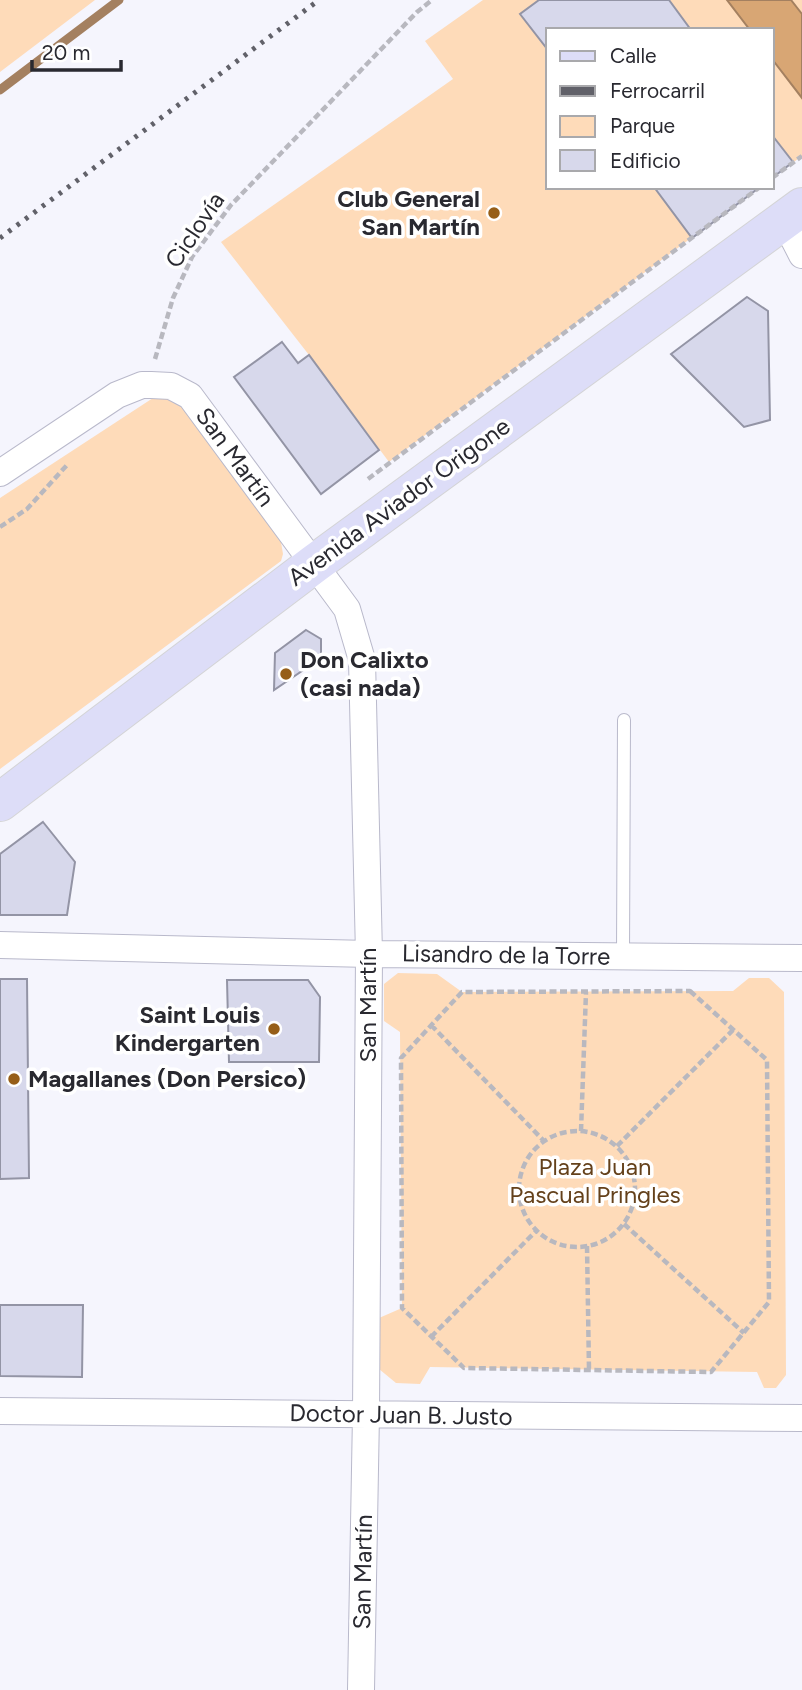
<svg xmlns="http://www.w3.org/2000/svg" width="802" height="1690" font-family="Figtree,sans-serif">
  <rect width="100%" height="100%" fill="#f5f5fd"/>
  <path fill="#fedbb9" d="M0,0h95l-95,72z
    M483,0h319v156l-30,22v-148h-224v157h212l-371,275 -80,-107 -88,-113 232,-163 -28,-38z
    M166,397l15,6 100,139 2,12 -2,7 -281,208v-271l153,-100z
    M398,973l39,1 25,18 271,-1 16,-13h20l15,14 2,383 -10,13h-12l-7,-16 -327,-5 -10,17 -24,-1 -17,-14v-51l23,-10 -2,-276 -16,-11v-37z"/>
  <path fill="#d8a674" stroke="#a48060" stroke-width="2" d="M727,0h64l11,14v84l-30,-39v-29h-22z"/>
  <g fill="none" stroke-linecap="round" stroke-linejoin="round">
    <path stroke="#a48060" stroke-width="9" d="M0,90l119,-90"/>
  </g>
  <path fill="#d7d8eb" stroke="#9394a5" stroke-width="2" d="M539,0h130l22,30h-143v20l-28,-36z
    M772,135l21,27 -21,16z
    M654,187h106l-68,51z
    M747,297l21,14 2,109 -26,7 -73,-73z
    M282,342l16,21 11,-8 70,95 -58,44 -87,-117z
    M306,630l15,9v19l-47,32 1,-37z
    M43,822l32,40 -8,53h-67v-61z
    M0,979h27l2,199 -29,1z
    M227,980h81l12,17 -1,65h-90z
    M0,1305h83l-1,72 -82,-1z"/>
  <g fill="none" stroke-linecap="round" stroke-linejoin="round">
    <defs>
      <path id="service" d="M623,956l1,-236"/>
      <path id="minor" d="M784,220l18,35
        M0,473l117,-78 25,-10h9l20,1 19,10 157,213 15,51 7,294 -3,460 -5,276
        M0,945l369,9 433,4
        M0,1411l802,7"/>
      <path id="primary" d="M0,802l314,-238 488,-357"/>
    </defs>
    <use href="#service" stroke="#b9b9cb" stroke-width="14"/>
    <use href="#minor" stroke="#b9b9cb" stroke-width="28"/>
    <use href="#primary" stroke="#d4d4d6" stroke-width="40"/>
    <path stroke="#b8b8bf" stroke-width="4.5" stroke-dasharray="7 3.5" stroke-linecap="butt" d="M772,178l30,-22
      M155,359l18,-61 19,-41 39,-52 186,-193 15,-12
      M368,479l392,-292
      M0,527l27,-18 40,-44
      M690,991l77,69 2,242 -58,70 -247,-4 -62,-60 -1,-250 61,-66z
      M431,1025l113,116
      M519 1189a58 58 0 1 1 116 0a58 58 0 1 1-116 0Z
      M581,1131l5,-139
      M617,1146l116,-116
      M624,1224l120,109
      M587,1246l2,124
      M431,1337l105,-106"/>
    <use href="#service" stroke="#fff" stroke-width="12"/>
    <use href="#minor" stroke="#fff" stroke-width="26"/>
    <use href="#primary" stroke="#ddddf8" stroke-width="38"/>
    <path stroke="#616169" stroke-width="5" stroke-dasharray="3.5 7" stroke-linecap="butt" d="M0,238l319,-238"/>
  </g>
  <g fill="#965e18" stroke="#fff" stroke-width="2.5">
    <circle cx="494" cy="213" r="7"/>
    <circle cx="286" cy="674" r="7"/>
    <circle cx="274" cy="1029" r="7"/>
    <circle cx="14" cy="1079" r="7"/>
  </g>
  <g text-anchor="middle" stroke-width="7" stroke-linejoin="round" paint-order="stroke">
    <g font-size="24" font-weight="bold" fill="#292930" stroke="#fff" text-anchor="end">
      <text x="480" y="207">Club General<tspan x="480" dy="28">San Martín</tspan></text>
      <text x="300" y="668" text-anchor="start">Don Calixto<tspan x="300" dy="28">(casi nada)</tspan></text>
      <text x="260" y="1023">Saint Louis<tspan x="260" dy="28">Kindergarten</tspan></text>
      <text x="28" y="1087" text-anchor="start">Magallanes (Don Persico)</text>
    </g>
    <g font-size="24" fill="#292930" stroke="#fff">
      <text transform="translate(195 230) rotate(-56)" y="8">Ciclovía</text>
      <text transform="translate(235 457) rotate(54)" y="8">San Martín</text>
      <text transform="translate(399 502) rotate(-36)" y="8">Avenida Aviador Origone</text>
      <text transform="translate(506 955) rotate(1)" y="8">Lisandro de la Torre</text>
      <text transform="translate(368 1005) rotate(-90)" y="8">San Martín</text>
      <text transform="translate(401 1415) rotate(1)" y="8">Doctor Juan B. Justo</text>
      <text transform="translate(363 1572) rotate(-89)" y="8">San Martín</text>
    </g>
    <g font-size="24" fill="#64411b" stroke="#fff">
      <text x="595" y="1175">Plaza Juan<tspan x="595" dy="28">Pascual Pringles</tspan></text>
    </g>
  </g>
  <rect x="546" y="28" width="228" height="161" fill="#ffffff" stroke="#a9a9ac" stroke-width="2"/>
  <rect x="560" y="51" width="35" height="10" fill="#ddddf8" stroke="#a9a9ac" stroke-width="2"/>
  <text x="610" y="63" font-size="21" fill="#292930">Calle</text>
  <rect x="560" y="86" width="35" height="10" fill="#616169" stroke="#a9a9ac" stroke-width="2"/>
  <text x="610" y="98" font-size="21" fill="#292930">Ferrocarril</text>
  <rect x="560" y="116" width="35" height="21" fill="#fedbb9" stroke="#a9a9ac" stroke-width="2"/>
  <text x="610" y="133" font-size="21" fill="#292930">Parque</text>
  <rect x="560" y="150" width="35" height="21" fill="#d7d8eb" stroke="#a9a9ac" stroke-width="2"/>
  <text x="610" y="168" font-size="21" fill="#292930">Edificio</text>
  <path d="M32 60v10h89v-10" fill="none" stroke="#292930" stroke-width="3.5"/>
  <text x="42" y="60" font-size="21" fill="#292930" stroke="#ffffff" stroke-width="5" paint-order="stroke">20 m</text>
</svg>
